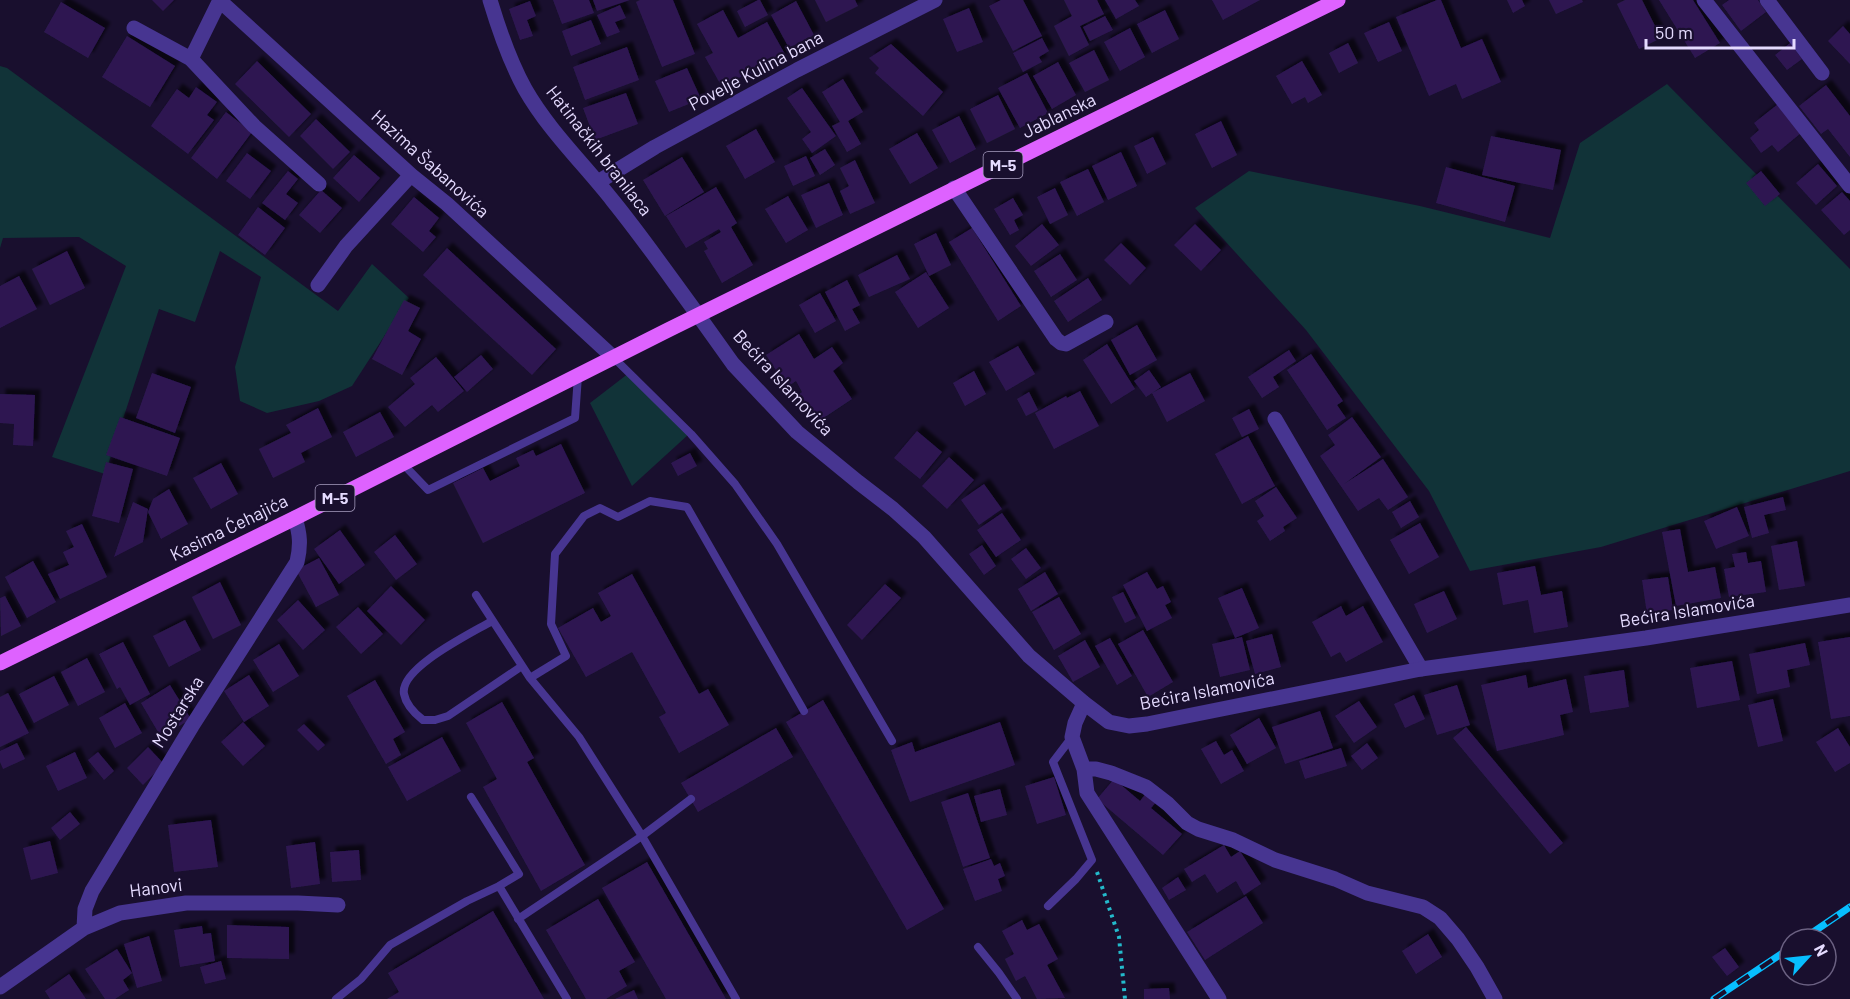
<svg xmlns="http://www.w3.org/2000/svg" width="1850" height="999" font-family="Barlow,sans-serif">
  <defs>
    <filter id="shadow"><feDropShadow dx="5.5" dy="-5.5" stdDeviation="1.5" flood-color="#0009"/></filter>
  </defs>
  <rect width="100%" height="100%" fill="#190f2e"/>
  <path fill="#113338" d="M0,66l7,2 331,243 34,-47 37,34 -57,88 -33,15 -52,12 -27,-12 -5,-34 26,-90 -41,-26 -25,71 -36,-13 -54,165 -53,-17 74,-191 -47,-29 -76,1 -3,10z
    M1667,84l183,185v202l-249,76 -131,24 -41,-80 -123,-161 -111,-122 54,-37 171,35 130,32 30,-95z
    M629,373l60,61 -57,52 -42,-83z"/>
  <path fill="#2d1851" filter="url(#shadow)" d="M152,0h22l-11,11z
    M553,0h36l5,13 -32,11z
    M593,0h37l-33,11z
    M640,0h33l22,54 -33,13 -26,-65z
    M758,0h2l8,15 -23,12 -8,-16z
    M815,0h40l3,6 -32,16z
    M1001,0h22l19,36 -29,15 -24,-45z
    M1064,0h33l7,14 -24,12 9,19 -20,11 -15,-30 18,-10z
    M1105,0h30l4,6 -23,13z
    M1212,0h48l-37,20z
    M1437,0h4l20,48 21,-9 19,43 -39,17 -6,-15 -27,12 -33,-79z
    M1507,0h15l3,6 -12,7z
    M1549,0h33l1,2 -27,12z
    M1625,0h17l19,38 -22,11 -22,-45z
    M1659,0h34l27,43 -25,15z
    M1729,0h29l8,12 -25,19 -19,-26z
    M530,1l6,15 -9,4 6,16 -13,4 -11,-31z
    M796,1l18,34 -25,13 -18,-33z
    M61,2l44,26 -17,30 -44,-26z
    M620,5l6,13 -11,4 5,10 -13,5 -10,-22z
    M969,8l14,34 -26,10 -14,-33z
    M723,10l15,28 29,-16 19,34 -34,19 -2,-3 -28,15 -17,-30 8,-4 -16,-29z
    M1165,10l14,29 -27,14 -15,-29z
    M1105,16l8,14 -23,11 -7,-14z
    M591,20l10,24 -30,12 -9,-25z
    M1389,22l13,29 -24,11 -14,-29z
    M1843,26l7,8v30l-22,-23z
    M1130,28l15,29 -25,14 -16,-29z
    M127,36l48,30 -25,41 -48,-30z
    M1042,38l7,13 -10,6 3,5 -19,10 -10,-19z
    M1348,43l10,20 -19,10 -10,-20z
    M1790,43l12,16 -15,11 -12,-15z
    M891,44l52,48 -20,24 -48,-43 4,-5 -10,-10z
    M627,47l12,33 -54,20 -12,-33z
    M1094,50l15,30 -24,12 -16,-29z
    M257,61l54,53 -22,23 -54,-53z
    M1302,61l20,34 -14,8 -3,-6 -13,7 -16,-28z
    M1058,62l18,33 -24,14 -19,-33z
    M687,68l14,31 -32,13 -14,-31z
    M1027,73l21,40 -28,15 -22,-40z
    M843,79l20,33 -15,9 13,23 -14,8 -15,-26 8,-4 -18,-30z
    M1826,85l24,31v41l-22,-28 -7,5 -22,-28z
    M196,87l21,15 -10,13 7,5 -26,34 -37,-28 26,-37 12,9z
    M802,88l34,48 -24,17 -10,-14 9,-7 -24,-34z
    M626,93l12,31 -43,16 -12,-32z
    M998,95l17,34 -28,14 -17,-34z
    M1778,104l23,29 -23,19 -6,-7 -11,8 -11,-15 9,-8 -5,-7z
    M226,112l26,20 -35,47 -26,-21z
    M959,116l17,33 -26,14 -18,-33z
    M316,119l34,33 -17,17 -33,-33z
    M1221,121l16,34 -25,13 -17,-34z
    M756,129l19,33 -30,17 -19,-33z
    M917,133l21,35 -28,16 -21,-35z
    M1491,136l70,14 -8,40 -71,-15z
    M1153,137l13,27 -19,10 -13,-28z
    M825,149l10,16 -15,10 -10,-17z
    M1121,152l16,34 -29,14 -16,-34z
    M247,153l24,18 -21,28 -24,-18z
    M354,155l26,23 -21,24 -26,-24z
    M806,156l9,20 -22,10 -9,-20z
    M682,157l22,35 -39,24 -22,-36z
    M855,160l20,43 -25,11 -10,-23 9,-5 -9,-18z
    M1818,164l19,22 -21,19 -20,-22z
    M1446,167l69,19 -10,36 -69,-19z
    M1088,169l16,33 -27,14 -17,-34z
    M288,171l10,8 -12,15 12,9 -13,17 -23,-17z
    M1761,171l19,23 -15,12 -19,-23z
    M829,183l14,32 -27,13 -15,-33z
    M716,187l21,36 -6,4 22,38 -31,18 -18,-32 4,-2 -4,-7 17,-10 -2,-3 -33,19 -20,-32z
    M1055,188l13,27 -18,9 -13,-27z
    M321,190l21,18 -22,25 -21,-18z
    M1842,192l8,9v29l-6,5 -23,-25z
    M788,196l20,34 -22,13 -21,-34z
    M414,197l25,21 -10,13 7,6 -13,15 -32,-28z
    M1013,198l10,17 -9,5 5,10 -9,5 -16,-26z
    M258,207l27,21 -20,27 -27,-20z
    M1042,224l17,21 -28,21 -16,-20z
    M1195,224l26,26 -20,21 -27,-26z
    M972,228l49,78 -23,15 -49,-79z
    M936,233l15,32 -22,11 -15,-32z
    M1121,243l25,25 -16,17 -26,-25z
    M447,248l109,101 -24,26 -109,-100z
    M67,251l18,37 -35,17 -18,-36z
    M1060,254l17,26 -26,17 -17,-26z
    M897,255l13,24 -41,18 -11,-22z
    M926,272l23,36 -31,20 -23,-36z
    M19,276l18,33 -37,19v-42z
    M1088,278l14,22 -34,22 -14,-21z
    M847,280l13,25 -8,4 8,14 -15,8 -20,-39z
    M820,293l16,28 -21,12 -16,-28z
    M404,300l16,8 -12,23 13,8 -19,36 -30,-16z
    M1137,325l20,35 -27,15 -19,-35z
    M799,334l15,25 18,-12 11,16 -10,8 19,28 -36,24 -18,-28 4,-3 -6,-11 -9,6 -21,-32z
    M1107,344l28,45 -24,15 -28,-44z
    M1018,346l17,28 -29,17 -17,-29z
    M1289,350l7,11 -23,16 6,10 -17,11 -14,-21z
    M1311,354l32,47 -6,4 9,13 -19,12 -40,-60z
    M481,355l12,14 -26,23 -13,-15z
    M436,357l28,34 -26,21 -6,-7 -27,22 -17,-20 27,-23 -5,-6z
    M1149,370l12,17 -15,10 -12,-16z
    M974,371l12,23 -21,12 -12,-23z
    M152,373l39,14 -16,46 -39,-15z
    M1190,373l15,28 -38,21 -15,-29z
    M1080,391l19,35 -45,23 -19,-36 31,-17 1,2z
    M1029,392l9,18 -12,6 -9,-17z
    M0,394l35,1 -2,51 -20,-1 1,-21 -14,-1z
    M318,408l14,29 -31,16 4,9 -32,16 -14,-29 32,-16 -5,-8z
    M1249,409l10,20 -17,8 -10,-19z
    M380,412l14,25 -38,20 -13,-25z
    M120,417l60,21 -13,38 -61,-21z
    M1352,417l29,40 -37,27 39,-25 25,38 -20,13 -9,-12 -21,13 -38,-55 15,-11 -7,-10z
    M917,431l25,21 -22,27 -26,-21z
    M1248,436l27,50 -33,18 -27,-50z
    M561,444l24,49 -102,50 -30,-60 30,-15 7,13 30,-15 -4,-8 17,-8 3,6z
    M690,453l7,13 -19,10 -7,-13z
    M949,457l25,23 -27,29 -25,-23z
    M106,462l27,7 -14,54 -27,-7z
    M221,463l17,31 -27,15 -18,-31z
    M984,484l18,25 -23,16 -18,-25z
    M1276,487l21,31 -14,9 2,4 -15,10 -13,-20 7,-5 -9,-15z
    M169,489l19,35 -27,15 -13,-27 5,-13z
    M1783,497l3,13 -22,5 5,18 -17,5 -8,-31z
    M1410,501l9,16 -18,11 -9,-16z
    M133,502l15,7 -5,33 -29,15z
    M1737,507l12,29 -33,13 -12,-28z
    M1002,513l19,27 -25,17 -19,-27z
    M1420,523l19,34 -30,17 -19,-34z
    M82,524l25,53 -47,22 -12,-25 21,-9 -6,-13 11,-5 -8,-16z
    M1680,529l8,43 27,-5 6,31 -45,8 -14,-74z
    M340,530l25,35 -26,19 -25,-35z
    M395,535l22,29 -21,16 -22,-28z
    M1797,541l8,45 -26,4 -8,-44z
    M982,545l14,21 -12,9 -15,-21z
    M1026,548l15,20 -15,11 -15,-20z
    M1746,552l2,11 13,-2 5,31 -37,5 -5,-28 11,-2 -3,-13z
    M319,558l20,37 -23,12 -20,-37z
    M33,561l23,41 -29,16 -22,-41z
    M1535,566l6,29 21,-4 6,36 -34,6 -6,-33 -25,5 -6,-32z
    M1045,572l13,22 -27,17 -13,-22z
    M1147,572l10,17 6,-3 8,16 -6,3 7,13 -25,13 -24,-46z
    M632,574l67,120 9,-5 21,36 -50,28 -20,-36 7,-4 -34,-61 -46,25 -28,-49 35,-20 8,14 10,-6 -13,-23z
    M1668,577l5,33 -26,4 -5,-34z
    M220,582l21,43 -28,14 -21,-42z
    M885,584l16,14 -39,42 -15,-15z
    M391,586l34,34 -24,25 -34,-34z
    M1242,588l17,40 -24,10 -17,-40z
    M1444,591l13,28 -30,14 -13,-29z
    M1123,592l13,26 -11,5 -13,-26z
    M5,596l16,30 -20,10 -1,-38z
    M1059,597l22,37 -27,16 -22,-38z
    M298,600l27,30 -22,20 -26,-30z
    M1341,606l5,10 17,-10 20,36 -37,20 -6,-10 -9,5 -19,-35z
    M358,607l25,27 -22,20 -25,-27z
    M185,620l16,30 -32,17 -16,-31z
    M1143,630l30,52 -25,15 -30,-53z
    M1272,634l9,33 -26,7 -9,-33z
    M1242,637l8,33 -30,7 -8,-33z
    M1850,637v79l-19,3 -13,-77z
    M1110,638l22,38 -15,9 -22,-39z
    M1085,640l15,27 -27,15 -15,-26z
    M123,642l27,52 -20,11 -10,-18 -3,2 -18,-35z
    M1805,643l5,22 -23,5 3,17 -33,7 -8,-40z
    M279,644l20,32 -26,16 -20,-32z
    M87,658l18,34 -27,14 -17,-34z
    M1732,661l8,39 -43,8 -7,-40z
    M1624,670l5,37 -39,6 -6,-37z
    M249,675l20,31 -25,16 -20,-31z
    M1526,675l2,13 38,-9 7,33 -13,3 4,20 -67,16 -16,-66z
    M54,676l15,29 -35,18 -15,-29z
    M375,680l30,52 -12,7 8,16 -15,9 -39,-68z
    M170,685l21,34 -30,18 -20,-34z
    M1457,685l13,40 -33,10 -13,-40z
    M8,693l21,40 -29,14v-50z
    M1414,695l11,24 -20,9 -11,-24z
    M1773,699l10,42 -25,6 -10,-42z
    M823,700l121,209 -37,21 -121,-208z
    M1359,701l18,26 -23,16 -19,-27z
    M502,702l32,56 -7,4 58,103 -44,26 -58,-104 14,-8 -31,-56z
    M125,703l17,30 -27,15 -16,-30z
    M1320,711l13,37 -48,16 -13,-37z
    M1259,718l17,30 -29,16 -17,-29z
    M243,722l22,24 -22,20 -22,-24z
    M1000,722l15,43 -105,37 -19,-52 21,-8 3,10z
    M304,724l21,21 -7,6 -21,-21z
    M1466,727l97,116 -13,11 -97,-116z
    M776,728l17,29 -95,55 -17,-29z
    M1838,728l12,19v16l-15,9 -19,-30z
    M442,737l19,34 -54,30 -19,-34z
    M1216,741l8,14 8,-5 12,21 -23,13 -20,-35z
    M17,743l8,16 -22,10 -3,-7v-11z
    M1367,743l11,15 -16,12 -11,-14z
    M148,747l16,17 -21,21 -16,-17z
    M1341,748l6,18 -42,13 -6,-18z
    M75,752l12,26 -29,13 -12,-25z
    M98,752l16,19 -10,9 -16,-20z
    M1054,777l12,38 -29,9 -12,-38z
    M1114,779l26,22 7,-9 10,9 -6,7 31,26 -19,21 -66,-56z
    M1000,789l7,26 -26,7 -7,-26z
    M968,793l22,65 -27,9 -22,-65z
    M70,812l10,12 -20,16 -9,-12z
    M211,820l7,47 -44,5 -6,-47z
    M50,841l8,32 -27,7 -8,-32z
    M315,842l5,42 -29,4 -5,-42z
    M1224,845l7,12 9,-6 21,33 -17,11 -8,-14 -19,12 -12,-19 -13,8 -8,-13z
    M359,850l2,30 -29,2 -2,-30z
    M991,859l3,7 6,-3 5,13 -7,3 4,12 -27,10 -12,-32z
    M647,862l79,137h-60l-64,-111z
    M1178,877l8,13 -17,10 -7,-12z
    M1246,896l17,27 -58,37 -18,-28z
    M598,899l37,63 -16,9 8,15 -21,13h-20l-40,-69z
    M493,911l51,88h-157l12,-7 -11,-19z
    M1022,920l5,10 12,-6 19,35 -11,6 18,33 -28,1 -12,-23 -9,5 -11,-22 9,-5 -12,-23z
    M227,925l62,2v32l-62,-1z
    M202,926l1,8 8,-1 4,28 -35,6 -6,-37z
    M1428,934l14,23 -26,17 -14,-23z
    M149,936l13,45 -25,7 -13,-44z
    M1725,948l14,19 -12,9 -15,-19z
    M117,949l15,24 -9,7 6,10 -14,9h-10l-20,-30z
    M221,961l5,18 -21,5 -5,-17z
    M69,974l17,25h-36l-5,-8z
    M1169,988l1,11h-26v-10z
    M634,990l4,9h-23z"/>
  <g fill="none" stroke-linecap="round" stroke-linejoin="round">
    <path stroke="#23bacb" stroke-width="4" stroke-dasharray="3 4.5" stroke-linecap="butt" d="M1097,872l22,65 6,62"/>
    <path stroke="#473591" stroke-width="8" d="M614,358l77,76 44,50 42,60 115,197
      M403,464l25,26 147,-72 3,-42
      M476,595l54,83 49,59 63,99 94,163
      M492,621c-20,12 -93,47 -88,73 2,11 10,19 19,26h12l13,-4 74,-50
      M530,678l36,-22 -15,-32 4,-70 29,-38 16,-8 18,9 32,-16 37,6 117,204
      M471,797l48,77 -20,12
      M1048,906l28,-27 16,-19 -39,-98 19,-25
      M518,919l124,-83 49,-37
      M978,947l21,26 18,26
      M336,999l25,-20 29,-34 77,-44 32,-15 68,113"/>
    <path stroke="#473591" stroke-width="15" d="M219,0l192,175 36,29 167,154
      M490,0c9,30 20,62 35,89 24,42 59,75 88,112 30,37 57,76 85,114
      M1704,0l146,186
      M1767,0l55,73
      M134,28l57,31 63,67 65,58
      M191,59l29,-59
      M598,182l57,-35 142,-77 138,-70
      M954,188l102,151 5,4 5,1 40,-22
      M318,285l28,-39 65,-71
      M1275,419l146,250
      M1084,703l-9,20 -3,14 12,32 3,24 132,206
      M1084,769h12l15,4 35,14 22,17 19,19 11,6 35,11 42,20 60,19 32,14 56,14 17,11 18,21 19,28 18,32
      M84,928l1,-19 7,-18 100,-165 105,-164c4,-17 3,-28 -2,-44
      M0,987l84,-59 36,-15 66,-10h112l40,2"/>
    <path stroke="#473591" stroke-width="15" d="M698,315l35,49 64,68 61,50 35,27 31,28 105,119 55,47 25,19 20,4 18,-2 274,-55 225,-31 204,-33"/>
    <path stroke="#de62ff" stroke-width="15" d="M0,663l295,-145 373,-188 670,-330"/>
    <defs>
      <path id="rail" d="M1803,939l47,-32
        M1714,999l76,-51"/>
    </defs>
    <use href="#rail" stroke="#07beff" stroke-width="7"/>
    <use href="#rail" stroke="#190f2e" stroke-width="4.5" stroke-dasharray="14" stroke-linecap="butt"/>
  </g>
  <g text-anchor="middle" stroke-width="4.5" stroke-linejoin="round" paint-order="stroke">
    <g fill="#190f2e" stroke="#a89ec0" stroke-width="1.5">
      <rect x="983.5" y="152" width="39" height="26" rx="4.5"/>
      <rect x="315.5" y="485" width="39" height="26" rx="4.5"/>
    </g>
    <g font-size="16" font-weight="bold" fill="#e5dbff">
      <text x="1003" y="171">M-5</text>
      <text x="335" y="504">M-5</text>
    </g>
    <g font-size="18" fill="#e5dbff" stroke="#190f2e">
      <text transform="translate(756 71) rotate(-28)" y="6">Povelje Kulina bana</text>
      <text transform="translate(1059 116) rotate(-26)" y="6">Jablanska</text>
      <text transform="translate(599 151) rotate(52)" y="6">Hatinačkih branilaca</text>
      <text transform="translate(430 164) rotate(42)" y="6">Hazima Šabanovića</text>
      <text transform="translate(783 383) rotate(47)" y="6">Bećira Islamovića</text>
      <text transform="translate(229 528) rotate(-26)" y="6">Kasima Ćehajića</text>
      <text transform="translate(1687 611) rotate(-9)" y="6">Bećira Islamovića</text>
      <text transform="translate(1207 691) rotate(-11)" y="6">Bećira Islamovića</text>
      <text transform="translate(178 712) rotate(-58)" y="6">Mostarska</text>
      <text transform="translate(156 888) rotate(-7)" y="6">Hanovi</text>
    </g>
  </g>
  <g transform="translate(1808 957) rotate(63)"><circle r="28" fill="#190f2e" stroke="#6b6182" stroke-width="1.5"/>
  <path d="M0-4.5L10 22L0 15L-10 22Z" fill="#07beff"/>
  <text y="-9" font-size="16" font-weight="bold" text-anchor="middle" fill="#e5dbff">N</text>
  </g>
  <path d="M1646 39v9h148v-9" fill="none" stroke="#e5dbff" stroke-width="3"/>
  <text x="1655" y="39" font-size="18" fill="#e5dbff" stroke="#190f2e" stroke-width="4.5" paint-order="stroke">50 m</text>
</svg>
